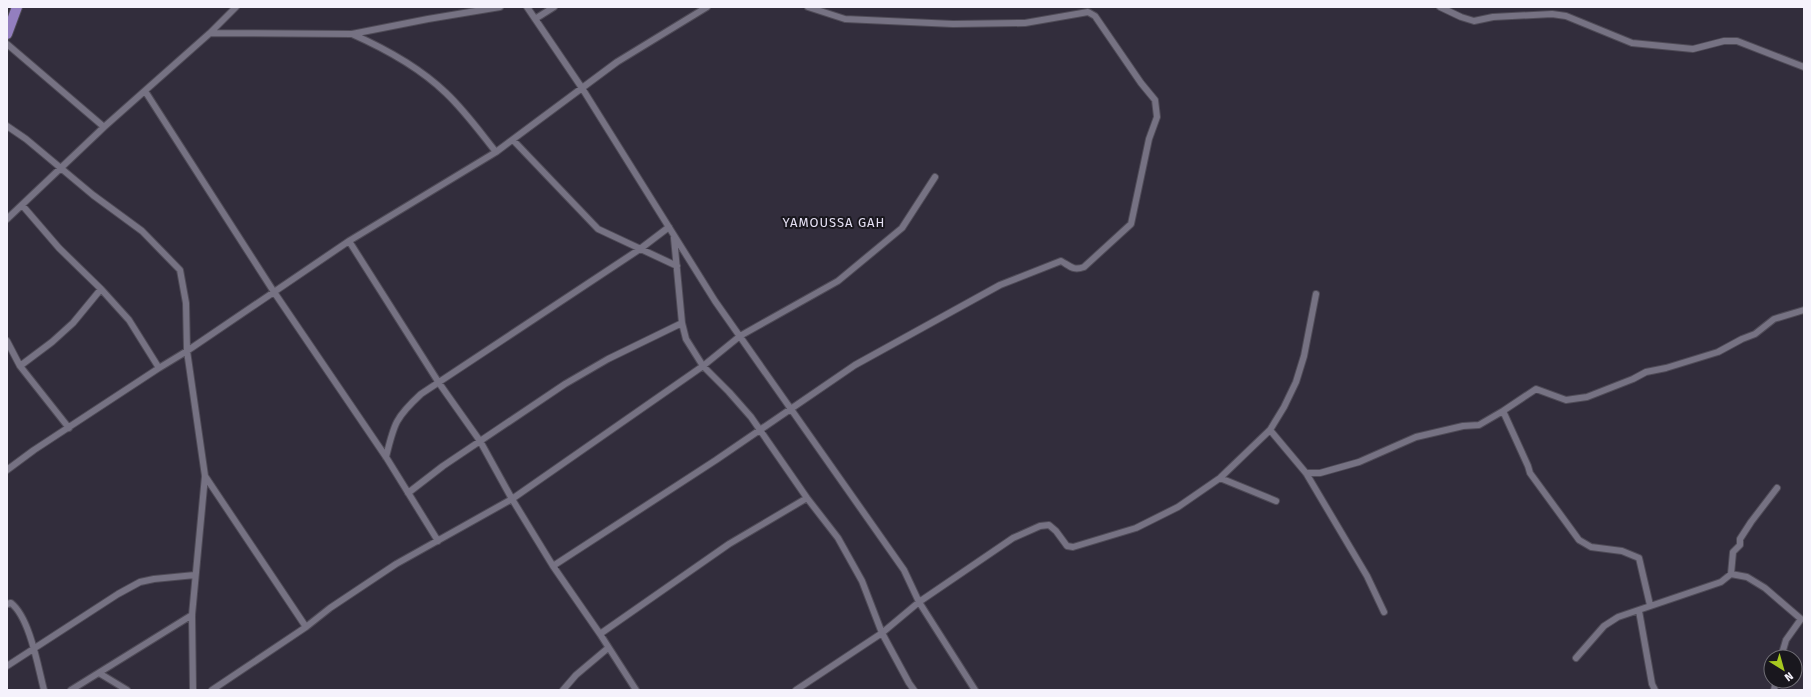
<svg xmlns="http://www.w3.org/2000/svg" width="1811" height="697" font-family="'Fira Sans',sans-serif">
  <rect width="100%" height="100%" fill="#322d3c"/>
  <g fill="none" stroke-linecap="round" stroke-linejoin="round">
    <defs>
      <path id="minor" d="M527,7l55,81 133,213 189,269 15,32 56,88
        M1440,7l21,10 13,4 19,-4 59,-3 14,2 66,27 61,6 31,-8h13l67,26
        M535,19l19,-12
        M210,33l26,-26
        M352,34c34,15 67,33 94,59 19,18 34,39 50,59
        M7,44l97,83
        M145,91l129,201 112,165 52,84
        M7,126l19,13 67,56 49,36 38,39 6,33 1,48 18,125 -13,139 1,75
        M513,140l85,89 79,37
        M22,205l37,43 42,41 28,31 30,48
        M7,219l97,-92 106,-94 142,1 76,-15 72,-12
        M674,238l8,85 4,16 17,27 26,26 22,25 56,81 31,40 24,43 20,52 27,50 5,7
        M349,241l90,142 41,58 32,58 41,67 47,68 36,56
        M7,341l13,25 49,62
        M20,366l32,-24 21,-19 28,-34
        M1503,411l25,55 2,7 49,67 12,7 31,4 17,7 11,47
        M1270,430l36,43 61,103 17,36
        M386,457c8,-33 9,-39 35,-63l219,-145 29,-22
        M7,470l27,-20 125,-82 28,-17 162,-110 147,-89 121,-90 90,-55
        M1306,473h14l39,-11 57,-25 47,-11 16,-1 24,-14 33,-22 30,11 21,-3 46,-18 13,-7 20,-4 52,-16 24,-13 13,-5 19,-15 30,-9
        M205,476l101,151
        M1220,478l56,23
        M408,493l35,-27 122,-82 43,-25 74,-36
        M553,566l163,-106 139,-95 145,-80 61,-24c9,5 12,10 23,6l47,-43 18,-85 8,-22 -2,-17 -14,-17 -46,-67 -7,-4 -63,11 -72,1 -108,-5 -37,-12
        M1731,574l2,-22 7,-7v-6l11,-17 26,-34
        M7,604l4,-1c19,15 27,64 33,87
        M1639,611l13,73 3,6
        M600,634l129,-90 78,-46
        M1576,658l28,-32 14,-9 103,-35 10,-8 16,3 18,11 36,31 -15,21 -5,17
        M7,666l111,-72 22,-12 14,-3 41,-4
        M99,673l28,17
        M71,690l121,-75
        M212,690l94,-63 24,-19 66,-44 116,-65 191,-133 37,-30 98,-55 64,-53 33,-51
        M563,690l13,-15 32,-27
        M796,690l86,-57 37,-31 94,-64 27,-12 9,-1 7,6 11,15 6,1 63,-19 42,-21 42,-29 50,-48 14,-23 12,-25 8,-26 12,-62
        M1774,690l2,-9"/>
      <path id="primary" d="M7,34l10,-27"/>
    </defs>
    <use href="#minor" stroke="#4f4b57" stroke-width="8"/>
    <use href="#primary" stroke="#4f4b57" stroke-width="12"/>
    <use href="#minor" stroke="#767283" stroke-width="6"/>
    <use href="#primary" stroke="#937fbf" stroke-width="10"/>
  </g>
  <g text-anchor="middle" stroke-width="4" stroke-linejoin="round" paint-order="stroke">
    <g font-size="13" letter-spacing="1" fill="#e5e0f4" stroke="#19171e">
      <text x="834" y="227">YAMOUSSA GAH</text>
    </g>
  </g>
  <rect width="1811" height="697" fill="none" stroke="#f5f2fc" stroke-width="16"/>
  <g transform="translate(1783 669) rotate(143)"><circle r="19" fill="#19171e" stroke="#716f77"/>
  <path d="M0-3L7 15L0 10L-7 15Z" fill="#a6c820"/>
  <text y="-6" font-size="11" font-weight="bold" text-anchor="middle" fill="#f5f2fc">N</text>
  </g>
</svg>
